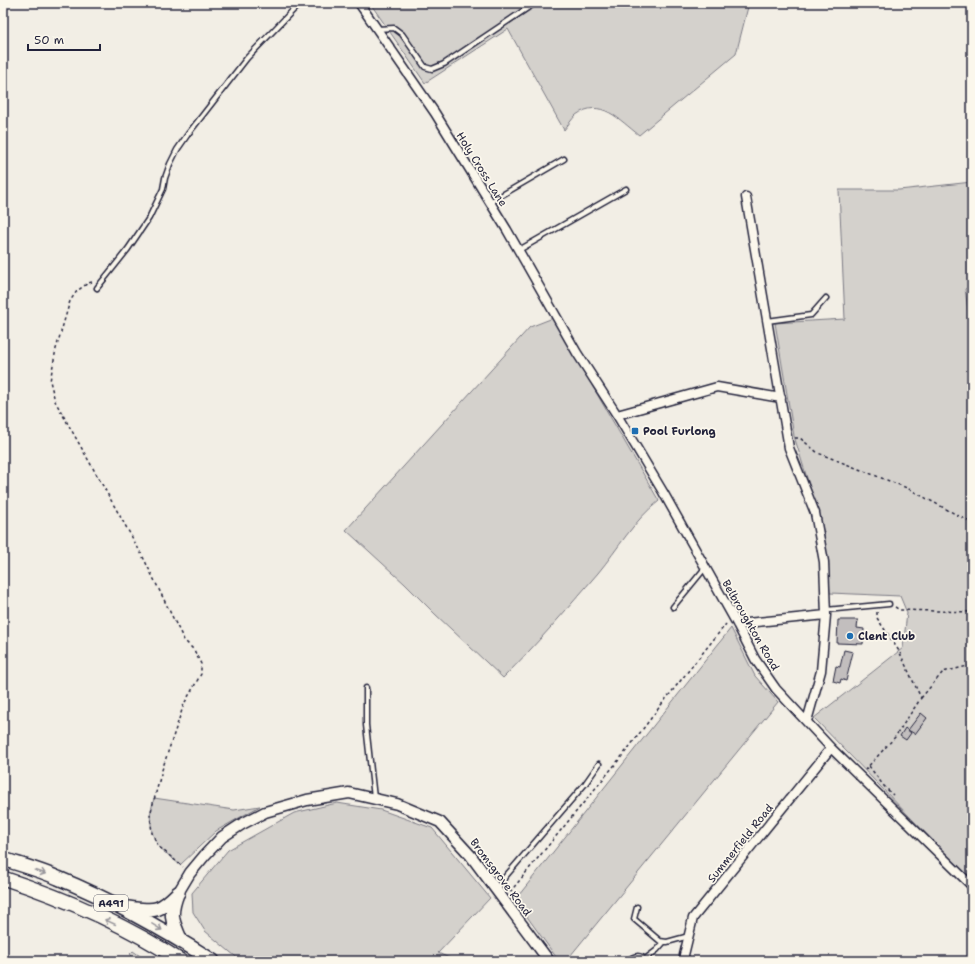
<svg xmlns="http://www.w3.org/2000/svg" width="975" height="964" font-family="'Shantell Sans',sans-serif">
  <rect width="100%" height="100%" fill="#f2eee5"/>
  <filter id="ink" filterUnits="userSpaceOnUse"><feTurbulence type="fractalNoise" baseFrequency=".025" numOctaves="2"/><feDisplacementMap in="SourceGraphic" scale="8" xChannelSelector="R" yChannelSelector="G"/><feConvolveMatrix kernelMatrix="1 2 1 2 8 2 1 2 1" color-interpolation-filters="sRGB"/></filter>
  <g filter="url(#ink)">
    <path fill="#d4d1cc" stroke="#7b7a84" d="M370,3h379l-13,51 -97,81c-20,-15 -38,-38 -63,-20 -4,4 -8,10 -12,15l-56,-101 -83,54z
      M972,182v104l-7,3 3,21 4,-1v572l-158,-163 89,-70 4,-35 -7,-17 -70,-3 -6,-60 -30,-97 -19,-113 70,-4 -6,-129h60z
      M553,318l106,183c-25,19 -41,48 -61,72 -31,36 -61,71 -95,105l-68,-64 -30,-30 -59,-54 184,-203z
      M731,628l24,48 23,26 -212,259h-7l-44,-61z
      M154,798l80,12 26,-4 -44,25 -36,34 -22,-19 -6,-13 -2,-18z
      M337,803l44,7 51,18 58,70 -52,55 18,8h-215l-36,-30 -12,-19 -1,-19 36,-43 66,-37z
      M133,951l14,10h-10l-7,-7z"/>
    <path fill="#c2bebe" stroke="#22223b" d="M838,620h20l-1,8 7,1 -1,15 -26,-1z
      M844,650l9,2 -7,29 -5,-2 -1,4 -7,-2 3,-15 4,1z
      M921,713l6,5 -12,16 -7,-4z
      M905,728l6,5 -5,7 -6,-4z"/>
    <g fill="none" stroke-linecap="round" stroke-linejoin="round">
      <defs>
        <path id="service" d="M377,29l17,-1 8,6 23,33 7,2 12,-5 91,-61
          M490,202l74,-43
          M519,250l107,-61
          M97,288l31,-39 21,-31 14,-29 2,-11 5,-14 7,-14 11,-16 59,-76 53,-55
          M767,321l44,-6 15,-17
          M673,607l32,-39
          M826,610l63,-6
          M366,688v37l8,73
          M497,890l8,-13 80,-93 14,-20
          M637,907l-3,12 26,22 7,1 22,-6
          M645,959l12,-9 7,-8
          M628,961c5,-6 13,-7 18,0"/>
        <path id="minor" d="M359,3l76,110 72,117 70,123 40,62 46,77 74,132 18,35 21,30 55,59 141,138
          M746,197l43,251 26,65 9,49 2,53 -5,56 -14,50
          M617,415l100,-28 64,11
          M737,624l89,-9
          M685,961l-1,-6 9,-37 138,-170"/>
        <path id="tertiary" d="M178,893l12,-20 15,-18 17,-18 20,-13 23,-12 42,-12 42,-7 48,11 43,18 31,34 78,105"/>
        <path id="trunk" d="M3,859c18,6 37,11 55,19 54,22 105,51 155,83
          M3,878c61,20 125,48 178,83
          M177,894c-8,21 -5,27 4,47
          M128,908c27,3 30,5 50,-15"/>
      </defs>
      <use href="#service" stroke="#22223b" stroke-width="7"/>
      <use href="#minor" stroke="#22223b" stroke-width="11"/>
      <use href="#tertiary" stroke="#22223b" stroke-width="13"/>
      <use href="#trunk" stroke="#22223b" stroke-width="16"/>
      <path stroke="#22223b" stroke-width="1.5" stroke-dasharray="3 3" stroke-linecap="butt" d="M92,282l-4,1 -11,8 -7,10 -14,48 -6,32 5,20 87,154 33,67 9,18 10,10 7,14v10l-17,30 -22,66 -12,45 2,18 6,13 25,21
        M795,438h5l18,15 89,35 65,35
        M895,607l5,3 72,2
        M921,698l22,-26 29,-7
        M869,766l14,19 10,10
        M865,770l30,-33 26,-39 -22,-47 -22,-33v-6
        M510,892l117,-142 34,-45 65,-81"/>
      <use href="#service" stroke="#fbf7ec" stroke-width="4"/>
      <use href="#minor" stroke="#fbf7ec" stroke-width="8"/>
      <use href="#tertiary" stroke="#fbf7ec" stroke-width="10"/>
      <use href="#trunk" stroke="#fbf7ec" stroke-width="13"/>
    </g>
    <defs><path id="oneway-shaft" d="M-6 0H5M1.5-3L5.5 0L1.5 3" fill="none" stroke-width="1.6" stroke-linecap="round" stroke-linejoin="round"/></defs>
    <g stroke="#99979c">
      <use href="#oneway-shaft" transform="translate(40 872) rotate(19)"/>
      <use href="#oneway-shaft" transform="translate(110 922) rotate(-155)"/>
      <use href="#oneway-shaft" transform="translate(157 927) rotate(31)"/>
    </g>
  </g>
  <g fill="#1f6fb2" stroke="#fbf7ec" stroke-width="1.5">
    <rect x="631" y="427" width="8" height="8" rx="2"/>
    <circle cx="850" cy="636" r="4"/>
  </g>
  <g text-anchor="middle" stroke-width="3.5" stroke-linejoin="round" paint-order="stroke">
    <rect fill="#fbf7ec" stroke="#636270" stroke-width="1" x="94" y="895" width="34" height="16" rx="3"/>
    <g font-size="10" font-weight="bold" fill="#22223b">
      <text x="111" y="907">A491</text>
    </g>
    <g font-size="11" fill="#22223b" stroke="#fbf7ec">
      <text transform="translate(482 169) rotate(58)" y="4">Holy Cross Lane</text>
      <text transform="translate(751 625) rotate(60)" y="4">Belbroughton Road</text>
      <text transform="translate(740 843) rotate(-51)" y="4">Summerfield Road</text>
      <text transform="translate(501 877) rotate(53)" y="4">Bromsgrove Road</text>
    </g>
    <g font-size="11" font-weight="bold" fill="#22223b" stroke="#fbf7ec" text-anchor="start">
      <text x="643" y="435">Pool Furlong</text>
      <text x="858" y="640">Clent Club</text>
    </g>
  </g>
  <rect width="975" height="964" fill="none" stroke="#fbf7ec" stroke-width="16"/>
  <rect x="8" y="8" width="959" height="948" fill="none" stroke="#22223b" stroke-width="1.5" filter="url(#ink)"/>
  <path d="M28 44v6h72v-6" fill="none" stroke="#22223b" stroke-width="2"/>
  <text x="34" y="44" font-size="12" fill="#22223b" stroke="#fbf7ec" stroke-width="3" paint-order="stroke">50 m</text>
</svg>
